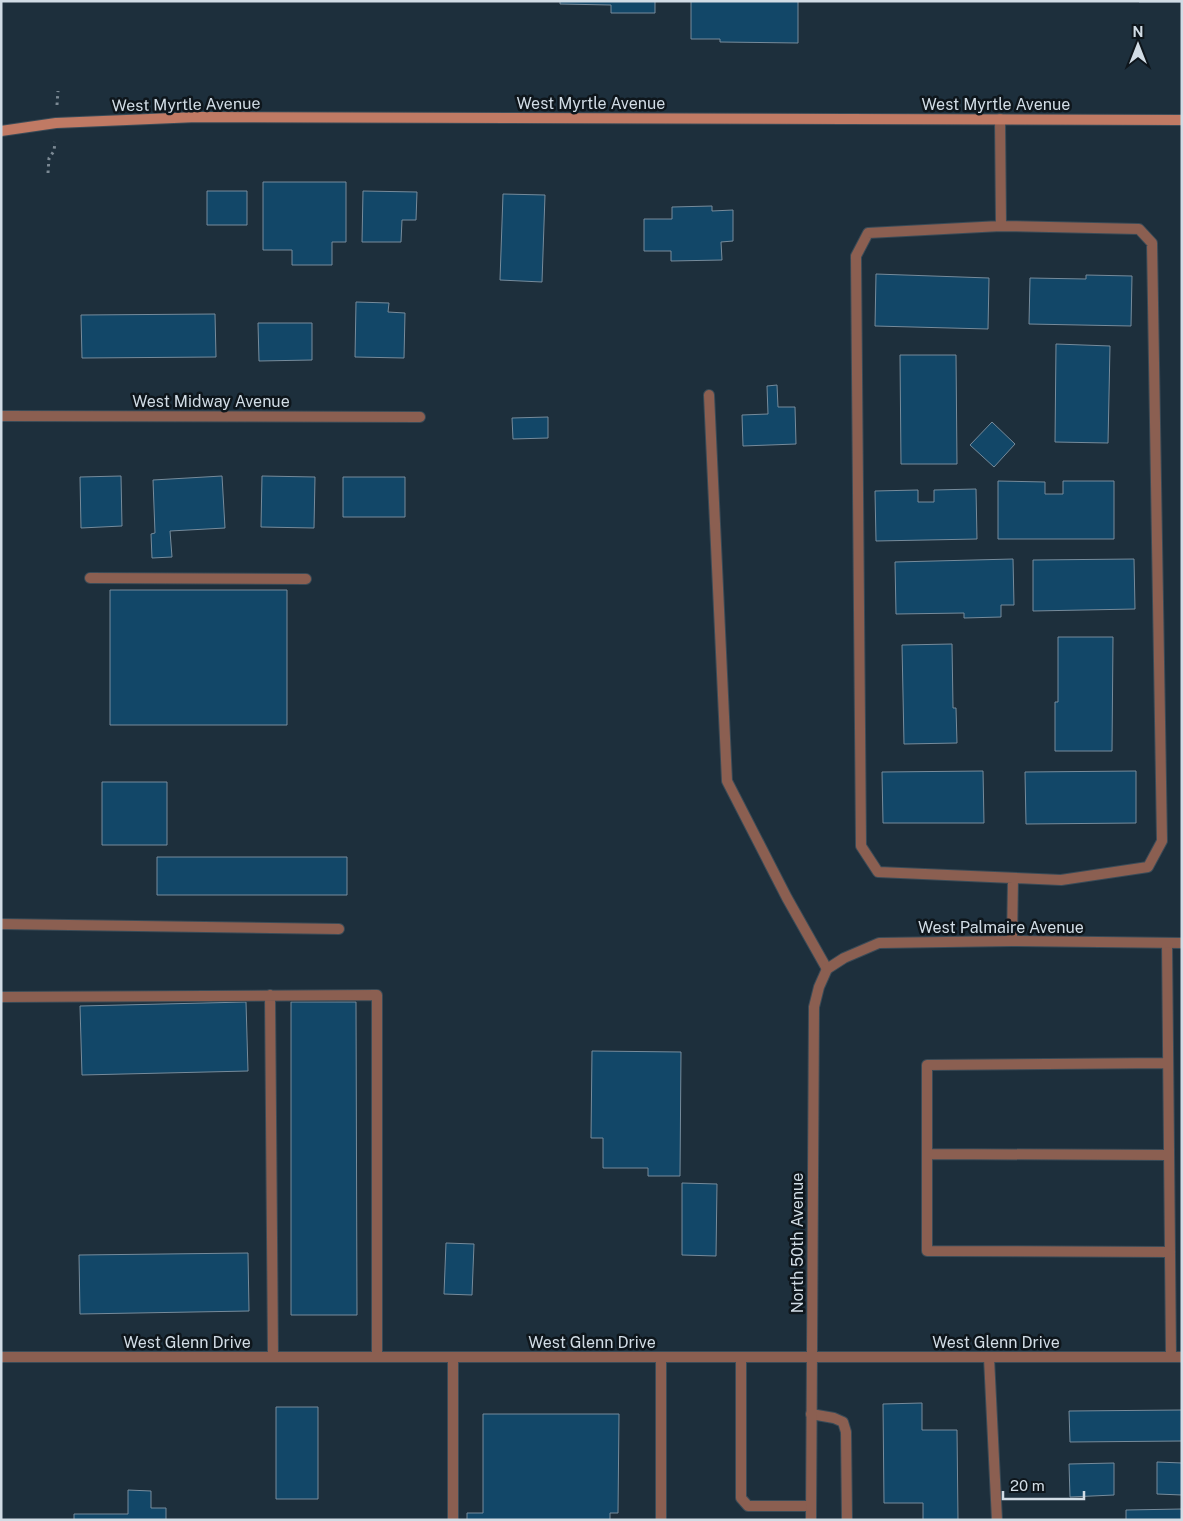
<svg xmlns="http://www.w3.org/2000/svg" width="1183" height="1521" font-family="'Public Sans',sans-serif">
  <rect width="100%" height="100%" fill="#1d2f3c"/>
  <path fill="#124768" stroke="#768b9b" d="M560,1h95v12h-44v-8l-51,-1z
    M691,1h107v42l-78,-1v-3h-29z
    M1139,1h43v1h-43z
    M263,182h83v60h-14v23h-40v-15h-29z
    M207,191h40v34h-40z
    M363,191l54,1 -1,28h-14l-1,22h-39z
    M503,194l42,1 -3,87 -42,-2z
    M712,206v5l21,-1v31l-12,1 1,18 -51,1v-10h-27v-32h28v-12z
    M876,274l113,4 -1,51 -113,-3z
    M1086,275l46,1 -1,50 -102,-2 1,-46 56,1z
    M356,302l33,1 -1,9 17,1 -1,45 -49,-1z
    M215,314l1,43 -134,1 -1,-43z
    M258,323h54v37l-53,1z
    M1056,344l54,2 -2,97 -53,-1z
    M900,355h56l1,109h-56z
    M777,385l1,22h17l1,37 -53,2 -1,-31 26,-1 -1,-28z
    M548,417v21l-35,1 -1,-21z
    M992,422l23,22 -21,23 -24,-22z
    M121,476l1,50 -41,2 -1,-51z
    M222,476l3,52 -55,3 2,26 -20,1 -1,-24 4,-1 -2,-53z
    M262,476l53,1 -1,51 -53,-1z
    M343,477h62v40h-62z
    M998,481l47,1v12h18v-13h51v58h-116z
    M976,489l1,50 -101,2 -1,-50 43,-1v12h16v-12z
    M1013,559l1,46h-13v12l-37,1v-5l-68,1 -1,-52z
    M1134,559l1,50 -102,2v-51z
    M110,590h177v135h-177z
    M1058,637h55l-1,114h-57v-49h3z
    M952,644l1,64h3l1,35 -53,1 -2,-99z
    M983,771l1,52h-101l-1,-51z
    M1136,771v52l-110,1 -1,-52z
    M102,782h65v63h-65z
    M157,857h190v38h-190z
    M246,1002l2,69 -166,4 -2,-69z
    M291,1002h65l1,313h-66z
    M592,1051l89,1 -1,124h-32v-8h-45v-30h-12z
    M682,1183l35,1 -1,72 -34,-1z
    M446,1243l28,1 -2,51 -28,-1z
    M248,1253l1,58 -169,3 -1,-59z
    M922,1403v27h35l1,90h-35v-17h-39l-1,-99z
    M276,1407h42v92h-42z
    M1182,1410v31l-112,1 -1,-31z
    M483,1414h136l-1,99h-8v7h-143v-7h16z
    M1157,1462l25,1v32l-25,-1z
    M1114,1463v32l-44,2 -1,-33z
    M128,1490l23,1v17h15v12h-92v-6h54z
    M1182,1509v11h-56v-10z"/>
  <g fill="none" stroke-linecap="round" stroke-linejoin="round">
    <defs>
      <path id="lane" d="M1000,119l1,107
        M1001,226l138,3 13,14 10,598 -14,26 -87,13 -183,-8 -17,-26 -5,-590 12,-23z
        M709,395l18,386 60,117 40,71
        M90,578l216,1
        M1,924l338,5
        M1012,941l1,-63
        M1167,943l4,414
        M270,995l3,362
        M1,997l376,-2v362
        M1168,1063l-241,2v186l243,1
        M927,1154l242,1
        M453,1357v163
        M741,1358v140l7,8h63
        M989,1358l8,162
        M811,1414l23,4 9,4 3,10 1,88
        M661,1520v-162"/>
      <path id="street" d="M1,416l419,1
        M1,1357h1181
        M811,1520l3,-513 5,-20 8,-18 17,-11 35,-15 133,-2 170,2"/>
      <path id="secondary" d="M1,131l55,-8 141,-6 985,3"/>
    </defs>
    <use href="#lane" stroke="#3a4b57" stroke-width="12"/>
    <use href="#street" stroke="#3a4b57" stroke-width="12"/>
    <use href="#secondary" stroke="#3a4b57" stroke-width="12"/>
    <path stroke="#7b8994" stroke-width="3" stroke-dasharray="2.5 4" stroke-linecap="butt" d="M57,105l1,-14
      M48,173l1,-15 5,-7 1,-9"/>
    <use href="#lane" stroke="#8b5f51" stroke-width="10"/>
    <use href="#street" stroke="#8b5f51" stroke-width="10"/>
    <use href="#secondary" stroke="#c07a64" stroke-width="10"/>
  </g>
  <g text-anchor="middle" stroke-width="5" stroke-linejoin="round" paint-order="stroke">
    <g font-size="16" fill="#d1dce5" stroke="#0e161c">
      <text x="591" y="109">West Myrtle Avenue</text>
      <text transform="translate(186 104) rotate(-1)" y="6">West Myrtle Avenue</text>
      <text x="996" y="110">West Myrtle Avenue</text>
      <text x="211" y="407">West Midway Avenue</text>
      <text x="1001" y="933">West Palmaire Avenue</text>
      <text transform="translate(797 1243) rotate(-90)" y="6">North 50th Avenue</text>
      <text x="187" y="1348">West Glenn Drive</text>
      <text x="592" y="1348">West Glenn Drive</text>
      <text x="996" y="1348">West Glenn Drive</text>
    </g>
  </g>
  <rect width="1183" height="1521" fill="none" stroke="#d1dce5" stroke-width="5"/>
  <g transform="translate(1138 45)" stroke="#0e161c" stroke-width="4" paint-order="stroke">
  <path d="M0-4L9 19L0 12L-9 19Z" fill="#d1dce5"/>
  <text y="-8" font-size="14" font-weight="bold" text-anchor="middle" fill="#d1dce5">N</text>
  </g>
  <path d="M1003 1491v8h81v-8" fill="none" stroke="#d1dce5" stroke-width="2.5"/>
  <text x="1010" y="1491" font-size="15" fill="#d1dce5" stroke="#0e161c" stroke-width="4" paint-order="stroke">20 m</text>
</svg>
